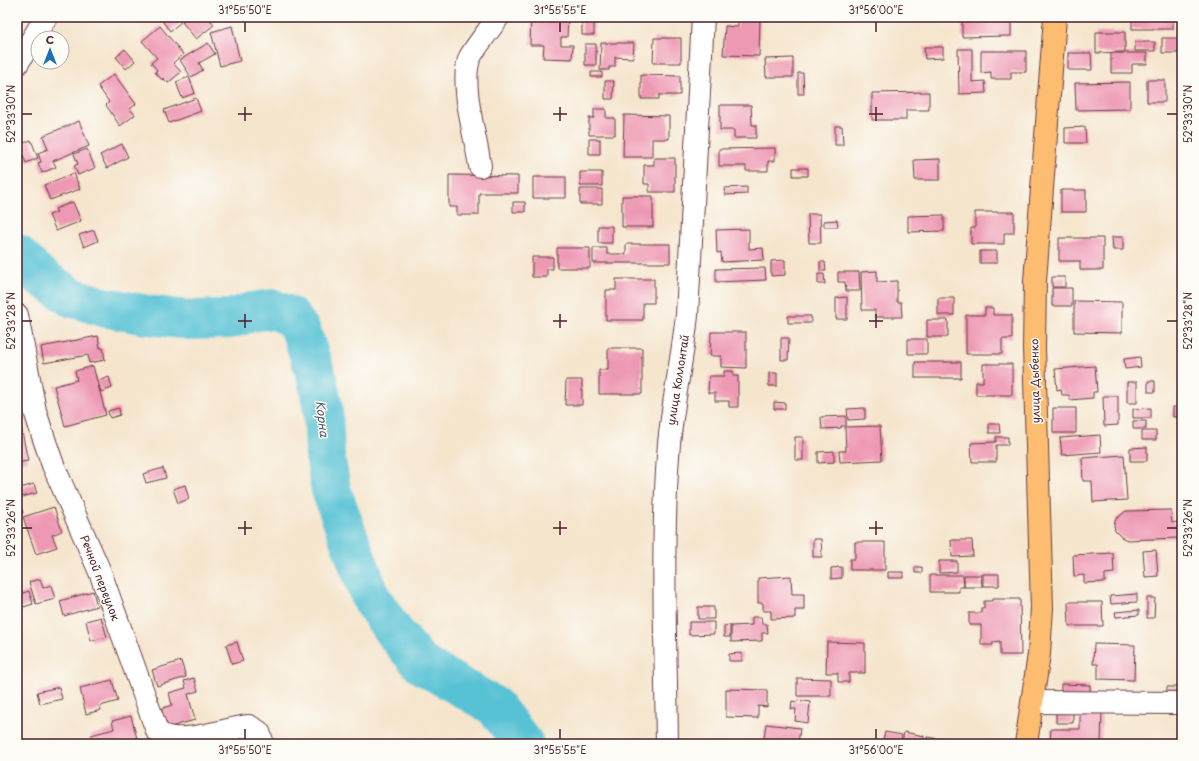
<svg xmlns="http://www.w3.org/2000/svg" width="1199" height="761" font-family="'Playpen Sans',sans-serif">
  <rect width="100%" height="100%" fill="#fdfcf7"/>
  <filter id="ink" filterUnits="userSpaceOnUse"><feTurbulence type="fractalNoise" baseFrequency=".025" numOctaves="2"/><feDisplacementMap in="SourceGraphic" scale="8" xChannelSelector="R" yChannelSelector="G"/><feConvolveMatrix kernelMatrix="1 2 1 2 8 2 1 2 1" color-interpolation-filters="sRGB"/></filter>
  <filter id="wash" filterUnits="userSpaceOnUse"><feTurbulence type="fractalNoise" baseFrequency=".012" numOctaves="4" result="noise"/><feDisplacementMap in="SourceGraphic" scale="16" xChannelSelector="R" yChannelSelector="G"/><feGaussianBlur stdDeviation="0.9" result="paint"/><feColorMatrix in="noise" values="0 0 0 0 0 0 0 0 0 0 0 0 0 0 0 0 0 1.4 0 .05"/><feComposite in="paint" operator="in"/></filter>
  <g filter="url(#wash)">
    <rect width="100%" height="100%" fill="#f5e5cd"/>
    <g fill="none" stroke-linecap="round" stroke-linejoin="round">
      <path stroke="#59c2d5" stroke-width="40" d="M17,254l21,21 33,22 32,10 44,8 42,5 41,-1 22,-7 21,-3 18,8 10,14 16,47 6,31 2,46 6,35 40,108 23,34 27,32 73,42 30,38"/>
    </g>
    <g id="blocks">
      <path fill="#ee99b4" d="M159,17h17l5,5 -11,9z
        M183,17h30l-3,2 4,6 -18,14 -14,-17 3,-3z
        M531,17h37l-1,20h-6v8h12l-1,14 -29,-1 1,-13h-14z
        M582,17h12v18h-12z
        M962,17h49v19l-49,1z
        M1126,17h47v12h-41v-10h-6z
        M738,18l22,1 -1,37 -36,-1 2,-29 13,1z
        M160,26l23,28 -10,9 8,9 -13,11 -5,-5 -1,2 -7,-8 2,-2 -6,-7 6,-5 -15,-17z
        M232,26l8,35 -20,5 -9,-34z
        M1096,32h29v20l-29,1z
        M654,38h27v25h-28z
        M1162,38h20v15h-20z
        M1135,42h20v9h-20z
        M208,43l7,11 -16,9 4,7 -12,7 -11,-17z
        M601,43h33l-1,15 -18,-1v10h-6v3h-9z
        M585,44h11v21h-11z
        M924,47h19v11l-18,1z
        M125,49l10,12 -9,8 -10,-12z
        M958,49h14v33l13,-1 1,12 -27,1z
        M981,51h45v21h-15v7h-20v-7l-10,1z
        M1068,53h23l1,17h-24z
        M1111,53h36v11h-15v9h-21z
        M793,58v19h-27l-1,-18z
        M591,72h11v5h-11z
        M798,73h5l1,21h-6z
        M114,74l22,30 -6,5 5,6 -15,11 -14,-21 3,-3 -11,-16z
        M641,75l39,1v19h-21v4h-18z
        M189,77l6,16 -13,5 -6,-16z
        M1147,80h18v22h-18z
        M605,81h9l-1,18h-8z
        M1130,82v27l-54,1 -1,-27z
        M929,92v18h-23v10h-34v-27z
        M196,98l5,13 -32,12 -5,-13z
        M720,105h31l1,20h4v13h-22v-8h-14z
        M594,109h12v9h9v17h-26v-17h5z
        M624,115l45,1v23h-17v18h-29z
        M79,121l10,25 -36,15 3,6 -14,6 -4,-10 3,-1 -3,-9 10,-4 -5,-13z
        M835,126h7l1,19h-8z
        M1085,127l1,16h-21v-15z
        M589,139h11v15h-11z
        M31,140l7,18 -12,5 -7,-18z
        M122,144l6,13 -21,11 -7,-13z
        M775,148v13h-7v10h-22v-5h-27v-17z
        M87,149l8,19 -17,7 -4,-9 4,-2 -4,-10z
        M654,158h21v34h-26v-8h-5v-19h10z
        M940,159v21h-25l-1,-20z
        M793,168h15v8h-15z
        M580,172h22v14h-22z
        M74,173l6,16 -30,11 -6,-15z
        M449,175l69,1v17h-39v22h-22v-8h-8z
        M533,177h33v21h-33z
        M747,187v7l-22,1 -1,-7z
        M580,189h22v15h-22z
        M1061,190h25v22h-25z
        M622,196h31v31h-31z
        M73,202l8,19 -25,10 -7,-16 8,-3 -2,-3z
        M513,202h12v10h-12z
        M975,212h39v21h-10v11h-33v-16h4z
        M808,214h12l1,29h-12z
        M944,215v16l-36,1v-16z
        M837,220l1,7h-14v-6z
        M598,226h14v17h-14z
        M749,229v20l14,-1 1,12 -42,2 -1,-10 -4,1 -1,-23z
        M94,230l4,11 -14,6 -5,-12z
        M1112,237h11v13h-10z
        M1059,238h44v32h-23v-9h-21z
        M626,244h44v19h-77v-15h14v6h19z
        M557,248h33v20h-33z
        M980,251h17v12h-17z
        M532,257h21v12h-6v8h-15z
        M785,260v15l-14,1v-15z
        M820,262h5l1,9h-6z
        M765,268l1,12 -50,2v-13z
        M877,271v11l20,-1v21h4l1,15h-27v-7h-13l-1,-38z
        M838,272h21l1,19h-14l-1,-9h-7z
        M818,274h6l1,10h-7z
        M1052,277h13v10h-13z
        M616,279h38v24h-11v17h-37v-30h10z
        M1052,288h20v18h-20z
        M847,297v22h-11v-21z
        M938,298h16v17h-16z
        M1074,301l48,1v31l-48,-1z
        M985,308h8v7h19v24h-10v15h-36v-39h19z
        M788,316h23v7h-23z
        M927,320h21v17h-21z
        M711,332h35v36l-25,-1v-11h-11z
        M98,336l2,12h3l2,12 -16,3 -1,-8 -44,8 -3,-16z
        M781,338h8l-1,22h-7z
        M908,339h19v15h-19z
        M608,348h34v46h-43v-24h9z
        M1140,357l1,10 -16,2 -1,-10z
        M915,362h46v16h-46z
        M983,364h29v31h-36v-13h7z
        M93,366l13,49 -41,11 -11,-40 23,-6 -2,-9z
        M1095,366l2,26h-4v6l-23,2 -1,-5h-7l-1,-6 -4,1 -2,-21z
        M724,371h9v5h5v31h-9v-6h-14v-8h-7l1,-17h15z
        M769,373h8v13h-8z
        M109,377l3,11 -11,4 -3,-11z
        M566,380h16v25h-17z
        M1148,381h7v11h-7z
        M1127,382h10v21h-10z
        M1103,396h15v29l-14,1z
        M774,402l11,1v6h-11z
        M1173,407h9v10h-9z
        M119,408l1,7 -10,3 -2,-7z
        M865,408v11l-17,1 -1,-11z
        M1053,408h23v25h-23z
        M1151,408v10h-18v-9z
        M846,416v10h-5v2l-19,1 -1,-12z
        M1133,421h13v8h-13z
        M989,424h10l1,9h-11z
        M880,426l2,34 -42,2 -1,-11h7l-1,-24z
        M21,427l7,34 -11,2v-35z
        M1142,431h14v9h-14z
        M1100,435l1,17 -39,3 -2,-17z
        M795,437h8v23h-8z
        M996,437h12v8h-12v17h-24l-1,-19 25,-1z
        M1147,447v14h-17v-13z
        M834,451v11l-16,1v-11z
        M1124,455l3,45 -34,2 -1,-21h-9l-1,-23z
        M163,468l3,10 -20,5 -3,-9z
        M34,484l3,9 -19,5 5,15 -6,2v-26z
        M185,485l4,14 -11,4 -5,-14z
        M54,507l8,24 -10,4 5,12 -21,7 -13,-37z
        M1171,510l1,13 6,-1 1,16 -52,2 -6,-3 -6,-6 -1,-7 2,-5 10,-8z
        M813,539h8l1,18h-9z
        M951,540h21l1,16 -21,1z
        M855,542h30v28h-35v-11h5z
        M1156,550l2,26 -13,1 -2,-26z
        M1113,553l1,20 -9,1v8l-21,1v-8l-10,1 -1,-21z
        M939,561h18v11l-18,1z
        M842,567v11l-11,1v-11z
        M915,567h7v6h-7z
        M888,572h15v6h-15z
        M983,574h16v12h-16z
        M930,575h33l1,12h-5v5h-29z
        M964,575h17l1,12h-18z
        M791,576l1,18h12v16h-9v8l-24,1v-8h-8v-8h-5v-25z
        M40,579l3,9 8,-3 4,14 -19,5 -7,-22z
        M29,591l4,13 -16,5v-14z
        M93,591l4,15 -33,10 -4,-15z
        M1137,594v8l-26,2 -1,-8z
        M1147,598h8l-1,20h-7z
        M992,599h28l1,56h-21v-14l-7,1v3h-12v-20h-12v-12h12v-5h3v-7h8z
        M1068,602h34l1,24h-34z
        M698,607h16v12h-16z
        M1139,610v5l-23,2 -1,-5z
        M101,617l6,20 -16,4 -5,-20z
        M752,617h9l1,7h5l1,9h-6v8l-31,1v-16l21,-1z
        M689,622h25v12l-25,1z
        M730,625v12h-6v-11z
        M237,642l6,19 -11,3 -6,-19z
        M827,642l38,1v30h-16v9h-11v-9h-12z
        M1094,644l41,1 -1,35 -36,-1v-15h-5z
        M742,653v8h-13v-7z
        M181,661l5,16 -29,9 -5,-16z
        M194,678l4,13 -10,3 7,26 -29,8 -6,-19 12,-4 -3,-12 17,-5 -2,-7z
        M797,678l34,1v17h-34z
        M112,680l6,21 -18,5 1,4 -15,4 -6,-26z
        M1061,684l29,1v14l-29,-1z
        M59,687l3,12 -22,5 -3,-12z
        M1167,687h15v12h-15z
        M726,689l41,1v17l-9,-1v12l-32,-1z
        M798,700l12,2 -2,21 -13,-2 1,-12h-5l1,-8 5,1z
        M1056,709l17,1v13h-17z
        M1080,710h22l-1,34h-51l1,-15h29z
        M131,716l7,26 -8,2h-37l-2,-9 23,-6 -2,-8z
        M766,724l34,4 -2,16h-35z
        M885,732l17,3 -2,9h-18z
        M904,732l20,4 -2,8h-20z
        M927,737l36,6 -1,1h-37z
        M63,740l1,4h-12z"/>
    </g>
  </g>
  <g filter="url(#ink)">
    <use href="#blocks" fill-opacity="0" stroke="#643d43" stroke-width="1"/>
    <g fill="none" stroke-linecap="round" stroke-linejoin="round">
      <defs>
        <path id="minor" d="M17,64l29,-47
          M480,166c-4,-28 -21,-84 -10,-109 6,-11 21,-29 28,-40
          M17,315l18,96 8,25 10,29 47,107 57,159c18,18 68,-3 92,-5l10,6 4,12
          M1033,702l149,1
          M667,744c-1,-96 -6,-192 1,-288 3,-47 14,-93 19,-141l16,-298"/>
        <path id="major" d="M1026,744l13,-90 3,-46 -8,-260 1,-67 20,-264"/>
      </defs>
      <use href="#minor" stroke="#643d43" stroke-width="24"/>
      <use href="#major" stroke="#643d43" stroke-width="24"/>
      <use href="#minor" stroke="#fff" stroke-width="22"/>
      <use href="#major" stroke="#fcbd6f" stroke-width="22"/>
    </g>
  </g>
  <path fill="none" stroke="#4a1f2b" stroke-width="1.5" d="M245,22v10M560,22v10M876,22v10M245,107v14M560,107v14M876,107v14M22,114h10M238,114h14M553,114h14M869,114h14M1167,114h10M245,314v14M560,314v14M876,314v14M22,321h10M238,321h14M553,321h14M869,321h14M1167,321h10M245,521v14M560,521v14M876,521v14M22,528h10M238,528h14M553,528h14M869,528h14M1167,528h10M245,729v10M560,729v10M876,729v10"/>
  <g text-anchor="middle" stroke-width="3" stroke-linejoin="round" paint-order="stroke">
    <g font-size="11" fill="#4a1f2b" stroke="#fdfcf7">
      <text transform="translate(678 380) rotate(-81)" y="4">улица Коллонтай</text>
      <text transform="translate(1035 381) rotate(-91)" y="4">улица Дыбенко</text>
      <text transform="translate(100 578) rotate(69)" y="4">Речной переулок</text>
    </g>
    <g font-size="12" font-style="italic" fill="#4f5866" stroke="#fdfcf7">
      <text transform="translate(322 419) rotate(83)" y="4">Корна</text>
    </g>
  </g>
  <rect width="1199" height="761" fill="none" stroke="#fdfcf7" stroke-width="44"/>
  <g transform="translate(50 50)"><circle r="19" fill="#fdfcf7" stroke="#b5a4a5"/>
  <path d="M0-3L7 15L0 10L-7 15Z" fill="#1f6fb2"/>
  <text y="-6" font-size="11" font-weight="bold" text-anchor="middle" fill="#4a1f2b">С</text>
  </g>
  <rect x="22" y="22" width="1155" height="717" fill="none" stroke="#4a1f2b" stroke-width="1.5"/>
  <g font-size="10" text-anchor="middle" fill="#4a1f2b">
    <text x="245" y="14">31°55'50"E</text>
    <text x="560" y="14">31°55'55"E</text>
    <text x="876" y="14">31°56'00"E</text>
    <text transform="translate(11 114) rotate(-90)" y="4">52°33'30"N</text>
    <text transform="translate(1188 114) rotate(-90)" y="4">52°33'30"N</text>
    <text transform="translate(11 321) rotate(-90)" y="4">52°33'28"N</text>
    <text transform="translate(1188 321) rotate(-90)" y="4">52°33'28"N</text>
    <text transform="translate(11 528) rotate(-90)" y="4">52°33'26"N</text>
    <text transform="translate(1188 528) rotate(-90)" y="4">52°33'26"N</text>
    <text x="245" y="754">31°55'50"E</text>
    <text x="560" y="754">31°55'55"E</text>
    <text x="876" y="754">31°56'00"E</text>
  </g>
</svg>
